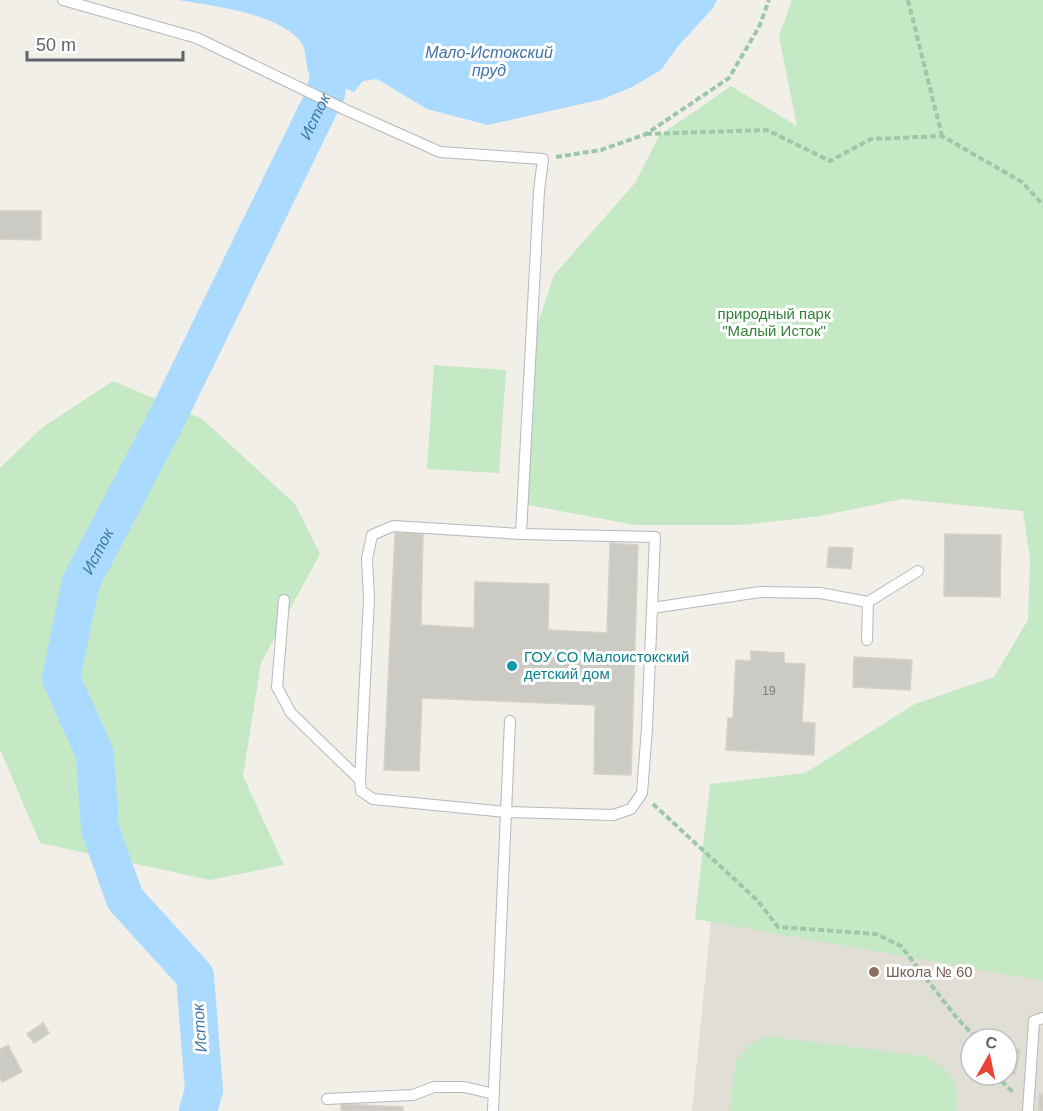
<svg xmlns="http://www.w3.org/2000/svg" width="1043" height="1111" font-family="Helvetica,sans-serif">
  <rect width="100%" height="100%" fill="#f1efe8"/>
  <path fill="#e1ded6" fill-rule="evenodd" d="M713,900l330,6v205h-351zM971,1039h36v36h-36z"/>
  <path fill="#c5e8c5" d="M792,0h251v981l-348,-62 15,-135 95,-11 110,-69 79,-27 34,-57 2,-61 -7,-48 -121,-12 -82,17 -78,9h-107l-112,-21v-135l31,-94 81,-92 24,-47 72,-50 66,40 -18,-90z
    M434,365l72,5 -7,103 -72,-4z
    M113,381l88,37 94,86 25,50 -59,109 -18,113 41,89 -74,15 -170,-37 -40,-94v-281l43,-41z
    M766,1036l158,20c25,14 37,25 32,55h-227l7,-50 11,-14z"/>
  <path fill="#aadaff" d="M178,0h539l-4,8 -34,37 -18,25 -29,17 -29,12 -115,26 -61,-16 -50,-30 -14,2 -9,11 -18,-8 -5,11 -12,-5 5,-10 -16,-8c-2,-9 -2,-25 -8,-31 -22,-28 -88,-35 -122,-41z"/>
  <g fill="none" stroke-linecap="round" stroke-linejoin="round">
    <path stroke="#aadaff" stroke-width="38" id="s1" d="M198,1111l6,-21 -9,-114 -70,-77 -25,-70 -5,-75 -34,-76 20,-96 83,-158 162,-331 13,-93"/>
  </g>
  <path fill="#cccac5" stroke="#d6d1c6" stroke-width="1.5" d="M0,211h41v29l-41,-1z
    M395,533l28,1 -2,91 53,3 1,-46 74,2 -1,46 59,3 3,-90 28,2 -7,230 -37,-1 1,-69 -173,-7 -3,73 -35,-1z
    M945,534l56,1 -1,62 -56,-1z
    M829,547l24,1 -2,21 -24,-2z
    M751,651l33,2v10l21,1 -3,58 13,1 -1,32 -88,-5 2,-32h5l3,-58 15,1z
    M854,657l58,3 -2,30 -57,-3z
    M43,1023l6,10 -15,10 -7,-9z
    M8,1045l14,27 -20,10 -2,-5v-28z
    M1007,1047l13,3 -5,25 -8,-1z
    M1039,1094h4v17h-4z
    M341,1104l62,3v4h-62z"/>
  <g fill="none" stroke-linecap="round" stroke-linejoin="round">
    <defs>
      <path id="lane" d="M63,0l134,38 149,72 94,42 103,7 -4,32 -18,343
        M393,526l128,8 134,3 -8,191 -5,65 -11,16 -18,6 -107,-3 -133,-13 -12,-8 -1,-11 9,-181 -2,-40 5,-24z
        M284,600l-7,87 14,26 69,67
        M652,608l108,-16 60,1 48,9 50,-31
        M867,640l1,-38
        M327,1099l86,-4 21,-8h30l30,7
        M493,1111l17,-390
        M1028,1111l6,-90 9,-3"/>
    </defs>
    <use href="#lane" stroke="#b5b8bc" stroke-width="12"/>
    <path stroke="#9cc7a9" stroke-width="4" stroke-dasharray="6 3" stroke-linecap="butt" d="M908,0l34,136
      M646,134l121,-4 63,31 41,-22 71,-3 80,46 21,23
      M556,157l45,-7 45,-16 83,-56 30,-51 10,-27
      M653,804l105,97 20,26 98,7 25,12 55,71 21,22
      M995,1075l19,18"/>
    <use href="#lane" stroke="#fff" stroke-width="10"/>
  </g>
  <circle fill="#0f9aa8" stroke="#fff" stroke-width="2" cx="512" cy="666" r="6"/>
  <circle fill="#8d6e63" stroke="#fff" stroke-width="2" cx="874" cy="972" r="6"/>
  <g text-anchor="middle" stroke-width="6" stroke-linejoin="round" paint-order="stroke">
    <g font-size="12" fill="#7a7d7f">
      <text x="769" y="695">19</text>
    </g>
    <g font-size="15" fill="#348238" stroke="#fff">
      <text x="774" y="319">природный парк<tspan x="774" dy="17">"Малый Исток"</tspan></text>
    </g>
    <g font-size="15" fill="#0d838f" stroke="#fff" text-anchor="start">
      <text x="524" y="662">ГОУ СО Малоистокский<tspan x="524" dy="17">детский дом</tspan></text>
    </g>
    <g font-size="15" fill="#785e54" stroke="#fff" text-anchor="start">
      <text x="886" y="977">Школа № 60</text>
    </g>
    <g font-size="16" font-style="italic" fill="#4174aa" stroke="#fff">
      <text x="489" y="58">Мало-Истокский<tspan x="489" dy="18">пруд</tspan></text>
      <text dy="6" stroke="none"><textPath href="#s1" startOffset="1092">Исток</textPath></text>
      <text dy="6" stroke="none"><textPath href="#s1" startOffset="606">Исток</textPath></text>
      <text transform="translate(199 1028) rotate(-94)" y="6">Исток</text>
    </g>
  </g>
  <g transform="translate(989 1057) rotate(9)"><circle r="28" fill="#ffffff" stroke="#bfc1c3" stroke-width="1.5"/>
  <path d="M0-4.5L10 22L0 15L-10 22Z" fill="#ea4335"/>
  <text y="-9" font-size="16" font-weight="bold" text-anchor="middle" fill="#5f6368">С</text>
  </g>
  <path d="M27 51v9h156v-9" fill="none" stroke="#5f6368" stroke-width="3"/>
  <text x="36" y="51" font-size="18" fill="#5f6368" stroke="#ffffff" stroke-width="4.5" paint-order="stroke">50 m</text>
</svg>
